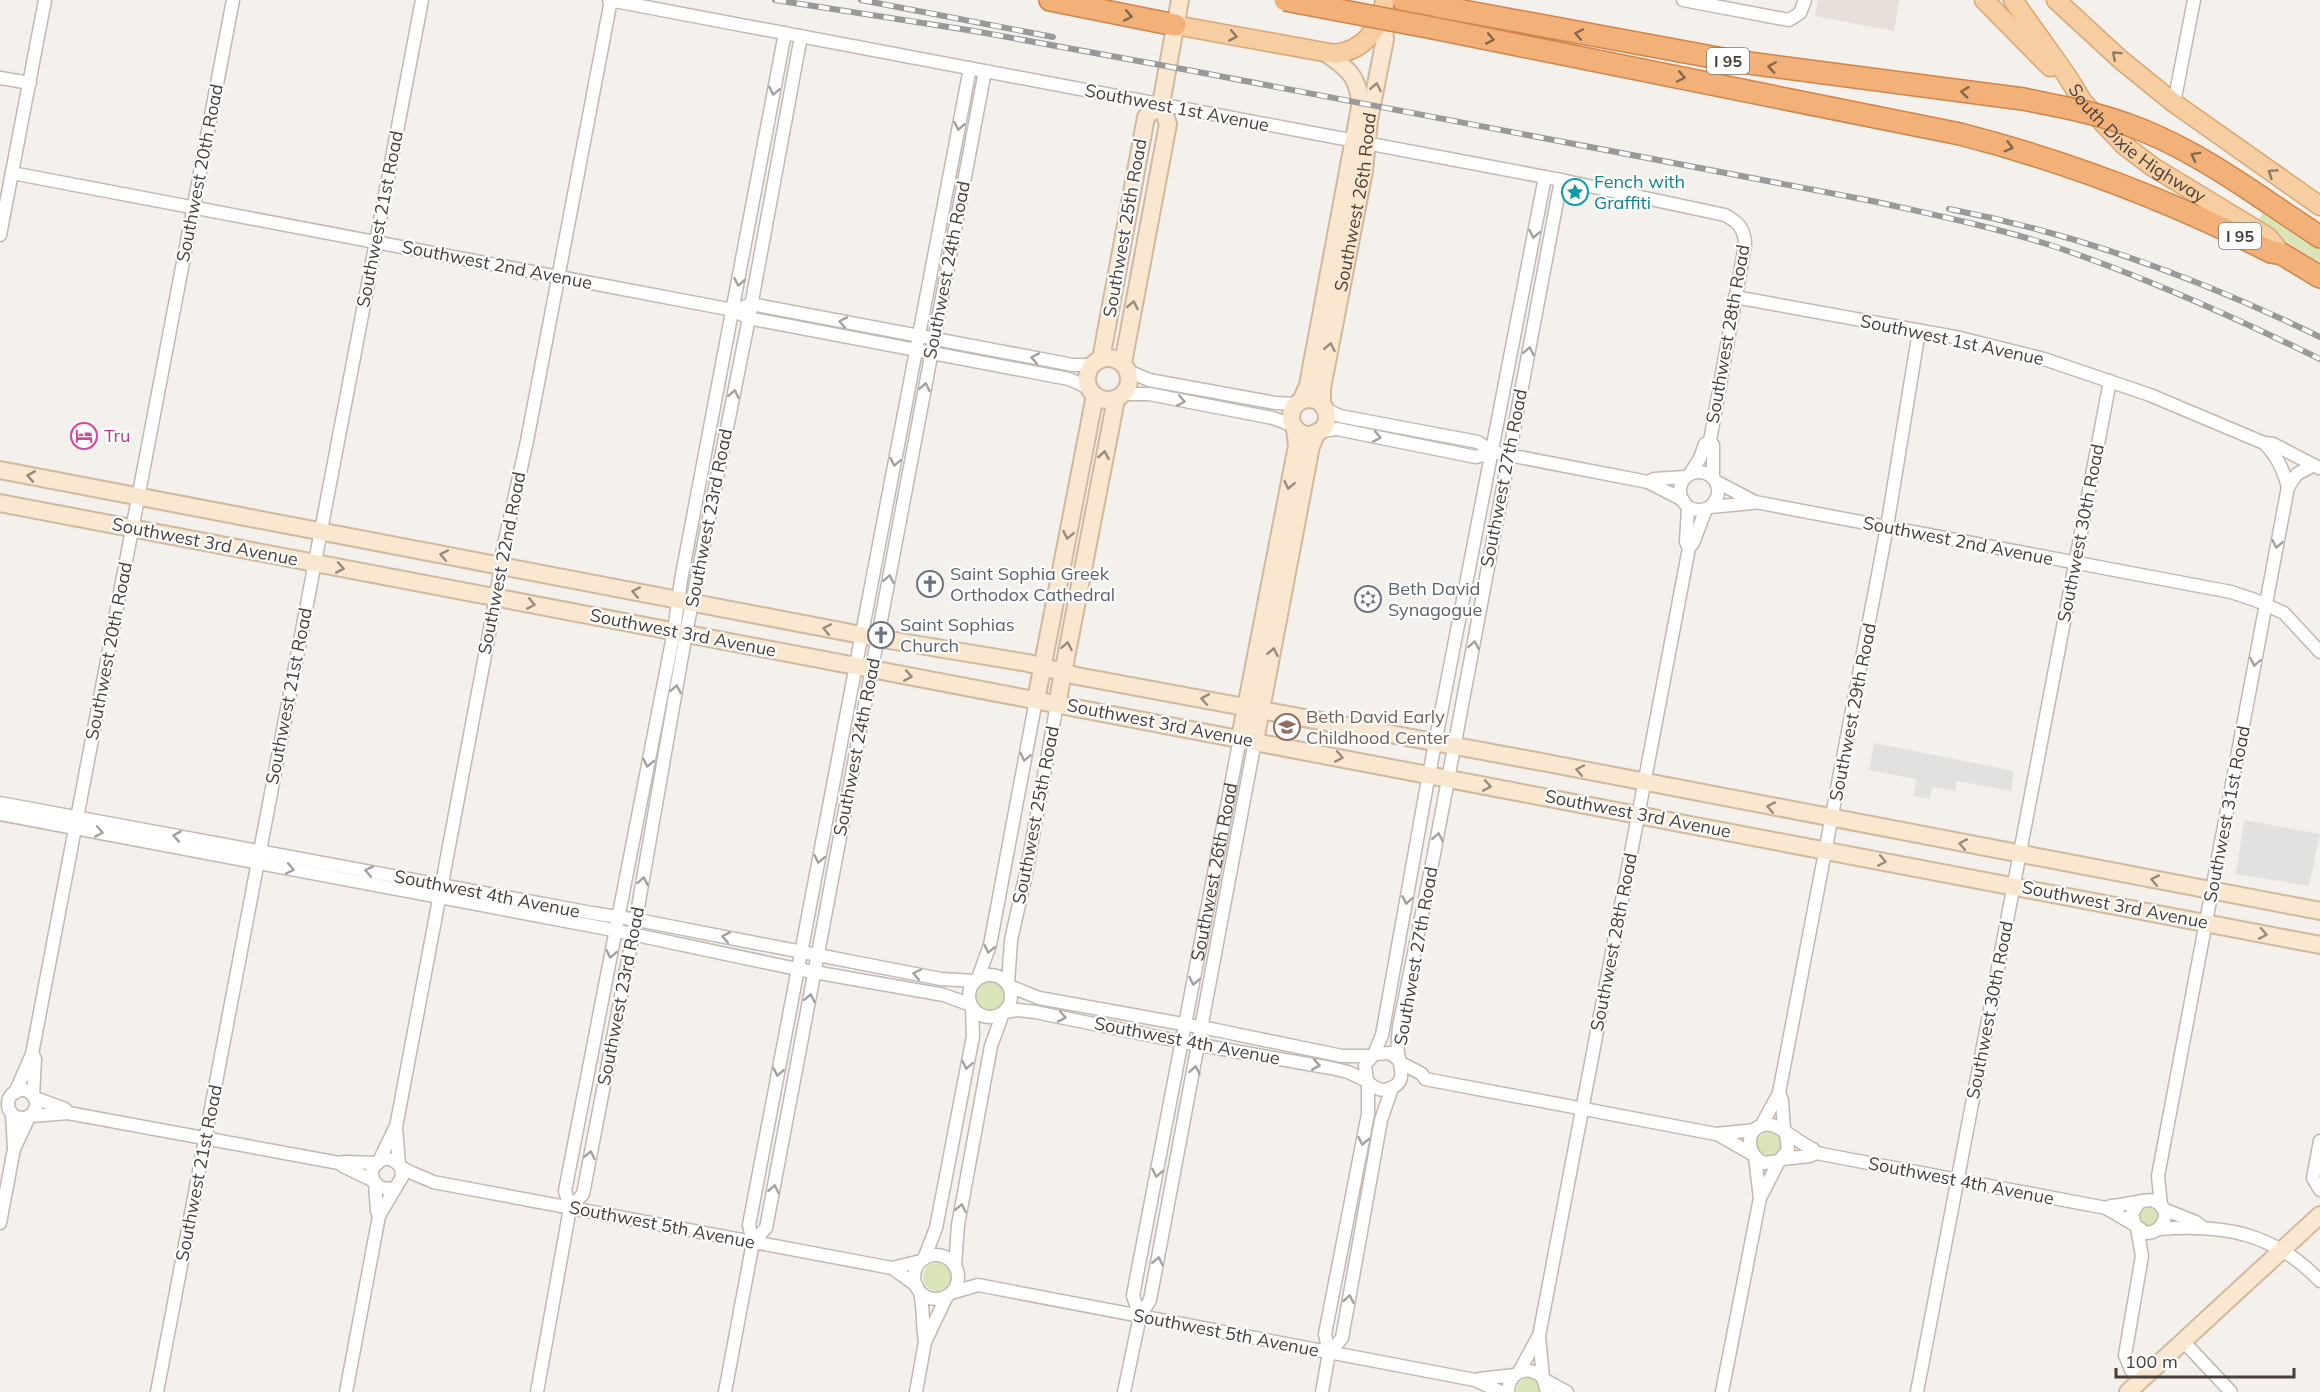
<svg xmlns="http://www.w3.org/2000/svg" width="2320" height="1392" font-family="Mulish,sans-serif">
  <rect width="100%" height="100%" fill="#f4f0eb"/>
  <path fill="#e7e0da" d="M1818,0h81l-5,31 -79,-15z"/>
  <path fill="#d9e4b8" d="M2263,213l57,35v15l-63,-40z
    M975 996a15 15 0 1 1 30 0a15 15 0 1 1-30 0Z
    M1757 1145a13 13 0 1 1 26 0a13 13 0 1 1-26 0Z
    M2139 1217a10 10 0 1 1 20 0a10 10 0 1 1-20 0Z
    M923 1277a14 14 0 1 1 28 0a14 14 0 1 1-28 0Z
    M1527,1377c9,1 14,6 14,15h-25l3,-10z"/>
  <path fill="#e3e1df" d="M1874,743l140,28 -3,20 -54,-10 -2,10 -23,-4 -2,12 -16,-3 2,-17 -47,-9z
    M2244,820l76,14 -11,52 -73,-12z"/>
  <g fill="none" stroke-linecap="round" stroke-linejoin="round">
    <defs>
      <g id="street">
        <path d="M609,0l952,180 164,35c13,7 20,14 20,30l-35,196 3,4v33"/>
        <path d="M1683,0l106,20 11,-7 5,-13"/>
        <path d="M0,78l30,5"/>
        <path d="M2174,103l20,-103"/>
        <path d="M12,173l721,137 15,8 321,61 20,9"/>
        <path d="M0,235l45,-235"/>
        <path d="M1735,297l225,41 84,21 106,36 114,48c13,13 19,26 24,44"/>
        <path d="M743,307l8,-3 322,61h19"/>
        <path d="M1128,371l21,9 126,23 21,1"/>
        <path d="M1123,394h26l124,24 21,8"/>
        <path d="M1325,409l15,7 138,26 15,10 155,30 35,18"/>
        <path d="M1320,431l17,-2 139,28 17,-5"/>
        <path d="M2264,443l9,1 46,24"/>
        <circle cx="1699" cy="491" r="19"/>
        <path d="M1690,474l10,-16 5,-14 5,-3"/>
        <path d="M1648,482l6,-3 31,-2"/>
        <path d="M1717,482l38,20 476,90 24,8 29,13 36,39"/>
        <path d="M1688,507l-2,35 3,6"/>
        <path d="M1710,507l43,-4"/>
        <path d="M0,803l592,110 51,8 298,58 34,2"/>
        <path d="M0,814l608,115 189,40 147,26 27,10"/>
        <circle cx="990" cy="996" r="21"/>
        <path d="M978,978l12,-33 46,-245"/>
        <path d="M1008,984l3,-44 16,-71 30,-165"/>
        <path d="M1009,986l30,12 177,32 126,26h29"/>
        <path d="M1005,1012l13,-2 17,2 148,30 148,26 17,4 19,9"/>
        <path d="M1374,1054l8,-19 44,-245 119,-613"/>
        <path d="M33,1055l2,4 -2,37"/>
        <path d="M1399,1060l-9,-7 -16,1 -9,11 2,16c6,6 13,11 21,8 21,-6 11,-23 10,-37 -1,-8 0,-16 1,-25l34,-168 128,-679"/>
        <path d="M1401,1063l21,11 3,5 291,55 39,-4"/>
        <circle cx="22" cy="1104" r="14"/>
        <path d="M15,1093l17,-39 201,-1054"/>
        <path d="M1779,1093l3,7 2,31"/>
        <path d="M35,1098l30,11 2,3"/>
        <path d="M12,1114l2,34"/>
        <path d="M31,1116l37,-3 271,50 6,-1 32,1"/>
        <path d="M1761,1126l18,-33 108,-566 32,-196"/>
        <path d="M1717,1134l35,20"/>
        <path d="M1786,1134l2,16 -9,11 -15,2c-22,-10 -17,-42 7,-38 10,1 29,19 42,24l3,4"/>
        <path d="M2320,1141l-7,37 7,12"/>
        <path d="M1755,1158l5,40"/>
        <path d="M1782,1159l28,-3 6,-3 290,55 29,17"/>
        <path d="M379,1161l16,-33"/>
        <path d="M399,1165l-3,-38 100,-530 7,-48 24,-108 84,-441"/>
        <path d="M343,1166l31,15"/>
        <path d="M401,1168l1,9 -6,10c-19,8 -33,-14 -17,-25 3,-3 9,-4 13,-2 5,2 7,6 11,8 9,6 20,9 30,14l459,86 25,18"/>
        <path d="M375,1183l2,28 2,5"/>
        <path d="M2161,1206l-3,-30 130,-689 9,-13 17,-9"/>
        <path d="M570,1208l13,-14 54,-281 49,-280 61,-305 54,-292"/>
        <path d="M2106,1208l5,-2c11,0 37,-8 43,-5 20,7 10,32 -8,32l-11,-8 -3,-12 7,-10"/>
        <path d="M2163,1209l33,13 5,4"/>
        <path d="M0,1223l14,-74 15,-32"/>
        <path d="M2137,1228l5,28 -17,99 6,15 10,10"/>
        <path d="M2159,1229c65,-5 115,4 161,52"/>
        <path d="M753,1242l13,-14 219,-1157"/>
        <circle cx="936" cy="1277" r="22"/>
        <path d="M924,1259l12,-31 37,-192 -1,-29"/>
        <path d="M955,1266l3,-41 33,-179 12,-33"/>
        <path d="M892,1268l29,-7"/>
        <path d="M920,1292c4,17 2,33 5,50"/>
        <path d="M951,1293l27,-8 497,95 26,12"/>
        <path id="s1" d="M1140,1316l-7,-20 1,-6 106,-552"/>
        <path d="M2183,1341l48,51"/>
        <path d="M1329,1353l13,-15 39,-218 11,-32"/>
        <path d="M1519,1372l19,-35"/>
        <path d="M1543,1378l-4,-42 150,-788 4,-5 13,-34"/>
        <path d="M1479,1379l36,-4"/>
        <path d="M1545,1380l22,12"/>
        <path d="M157,1392l265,-1392"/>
        <path d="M346,1392l33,-176 17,-29"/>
        <path d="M537,1392l33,-184 -5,-17 109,-560 7,-51 104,-547"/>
        <path d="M725,1392l28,-150 -4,-17 221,-1157"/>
        <path d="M916,1392l9,-50 22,-46"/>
        <path d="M1124,1392l16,-76 10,-16 105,-559"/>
        <path d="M1322,1392l7,-39 -4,-19 43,-220v-31"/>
        <path d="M1508,1392c1,-21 20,-28 35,-14l4,14"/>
        <path d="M1722,1392l38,-194 19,-37"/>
        <path d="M1917,1392l193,-1011"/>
      </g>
      <g id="secondary">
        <circle cx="1108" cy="379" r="21"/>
        <path d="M1101,359l45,-242 15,-13"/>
        <path d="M1123,363l45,-239 -7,-20 19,-104"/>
        <circle cx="1309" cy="417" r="18"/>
        <path d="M1301,401l7,-16 52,-278c0,-28 -11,-38 -33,-53"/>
        <path id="s2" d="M1322,405v-17l42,-217 5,-51 16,-81 -2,-27"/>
        <path d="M0,470l877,168 151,25 49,13 470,87 773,148"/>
        <path d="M0,503l2320,442"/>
        <path d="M1036,700l59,-305"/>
        <path d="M1057,704l59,-305"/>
        <path d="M1240,738l57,-292 -2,-18"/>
        <path d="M1255,741l56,-295 6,-14"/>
        <path d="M2128,1392l192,-177"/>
      </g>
      <g id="primary">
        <path d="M1984,0l66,67"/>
        <path id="s3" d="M2013,0l54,76 16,26 42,44 28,21 115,70 14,17"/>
        <path d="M2056,0l65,60 53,43 146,103"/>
        <path d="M1175,25l160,29c30,-4 45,-25 50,-54"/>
      </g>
      <path id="highway" d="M1050,0l125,25
        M1403,0l331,61 289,38
        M1433,28l527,106c109,28 211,67 311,118l11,2 38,23
        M2262,198l58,39"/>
    </defs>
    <use href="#street" stroke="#c2b8b1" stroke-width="15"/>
    <use href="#secondary" stroke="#cfb99f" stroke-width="20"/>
    <use href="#primary" stroke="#daa773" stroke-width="21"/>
    <use href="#highway" stroke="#d08449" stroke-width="24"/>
    <use href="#street" stroke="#fff" stroke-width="12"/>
    <use href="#secondary" stroke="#fae7cf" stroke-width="16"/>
    <use href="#primary" stroke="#f6cea2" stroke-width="18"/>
    <use href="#highway" stroke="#f2b178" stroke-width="21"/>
    <defs>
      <path id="rail" d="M775,0l199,31 219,40 684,131c58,13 116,25 173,43 93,31 182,71 270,114
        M861,0l192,37
        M1949,209c130,25 252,70 371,128"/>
    </defs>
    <use href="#rail" stroke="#999" stroke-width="6"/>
    <use href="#rail" stroke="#fff" stroke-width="4" stroke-dasharray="11" stroke-linecap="butt"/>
    <defs>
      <path id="highway-bridge" d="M1285,0l148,28
        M2023,99c35,7 69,13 103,25 49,17 93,45 136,74"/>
    </defs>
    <use href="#highway-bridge" stroke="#d08449" stroke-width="24" stroke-linecap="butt"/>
    <use href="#highway-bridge" stroke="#f2b178" stroke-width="21"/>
  </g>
  <defs><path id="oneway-chevron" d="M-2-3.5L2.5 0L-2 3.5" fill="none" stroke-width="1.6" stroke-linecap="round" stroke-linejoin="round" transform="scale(1.5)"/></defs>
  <g stroke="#84674f">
    <use href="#oneway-chevron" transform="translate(1128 16) rotate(11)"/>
    <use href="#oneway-chevron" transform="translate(1579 34) rotate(-169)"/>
    <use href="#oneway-chevron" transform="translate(1490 39) rotate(11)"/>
    <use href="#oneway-chevron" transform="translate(1772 67) rotate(-171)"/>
    <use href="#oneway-chevron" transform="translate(1681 77) rotate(12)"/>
    <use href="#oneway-chevron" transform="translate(1965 92) rotate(-173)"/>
    <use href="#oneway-chevron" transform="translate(2009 147) rotate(15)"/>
    <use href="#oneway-chevron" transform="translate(2195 156) rotate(-151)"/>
  </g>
  <g stroke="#8e7863">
    <use href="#oneway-chevron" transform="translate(1233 36) rotate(11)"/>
    <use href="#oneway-chevron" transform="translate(2116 55) rotate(-138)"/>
    <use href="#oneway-chevron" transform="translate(2272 173) rotate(-146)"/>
  </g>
  <g stroke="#988b7c">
    <use href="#oneway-chevron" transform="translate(1376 87) rotate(-79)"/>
    <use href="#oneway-chevron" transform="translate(1133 305) rotate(-79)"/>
    <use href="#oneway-chevron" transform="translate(1330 347) rotate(-79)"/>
    <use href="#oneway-chevron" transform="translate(1104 455) rotate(-80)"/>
    <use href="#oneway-chevron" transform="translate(31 476) rotate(-170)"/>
    <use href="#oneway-chevron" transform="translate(1289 485) rotate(101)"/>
    <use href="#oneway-chevron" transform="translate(1068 535) rotate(101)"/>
    <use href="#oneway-chevron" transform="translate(444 555) rotate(-169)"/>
    <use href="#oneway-chevron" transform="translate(340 568) rotate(10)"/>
    <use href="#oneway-chevron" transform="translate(636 592) rotate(-169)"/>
    <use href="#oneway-chevron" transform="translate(531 604) rotate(11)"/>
    <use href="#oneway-chevron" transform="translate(827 629) rotate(-169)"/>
    <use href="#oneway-chevron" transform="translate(1067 646) rotate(-78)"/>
    <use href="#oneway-chevron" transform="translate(1273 652) rotate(-79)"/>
    <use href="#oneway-chevron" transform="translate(908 676) rotate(10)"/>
    <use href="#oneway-chevron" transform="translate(1205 699) rotate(-170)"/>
    <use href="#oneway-chevron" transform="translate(1339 757) rotate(11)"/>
    <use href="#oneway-chevron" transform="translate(1580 770) rotate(-168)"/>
    <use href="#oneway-chevron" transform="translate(1487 786) rotate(11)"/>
    <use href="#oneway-chevron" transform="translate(1771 807) rotate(-169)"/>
    <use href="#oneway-chevron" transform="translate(1963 844) rotate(-169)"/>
    <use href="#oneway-chevron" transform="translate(1882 861) rotate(11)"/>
    <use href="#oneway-chevron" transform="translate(2155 880) rotate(-169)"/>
    <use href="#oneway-chevron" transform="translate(2263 934) rotate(11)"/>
  </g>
  <g stroke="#a49f9c">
    <use href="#oneway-chevron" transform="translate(774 91) rotate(101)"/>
    <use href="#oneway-chevron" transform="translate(959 126) rotate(101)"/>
    <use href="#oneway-chevron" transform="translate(1534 234) rotate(101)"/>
    <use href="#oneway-chevron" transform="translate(739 282) rotate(100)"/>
    <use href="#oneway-chevron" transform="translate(843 322) rotate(-169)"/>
    <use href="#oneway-chevron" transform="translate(1529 351) rotate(-79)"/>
    <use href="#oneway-chevron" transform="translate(1035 358) rotate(-169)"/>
    <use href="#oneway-chevron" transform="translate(925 387) rotate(-79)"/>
    <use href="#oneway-chevron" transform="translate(734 394) rotate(-79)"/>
    <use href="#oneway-chevron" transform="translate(1181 401) rotate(11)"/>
    <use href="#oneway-chevron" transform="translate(1377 437) rotate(11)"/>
    <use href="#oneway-chevron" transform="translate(895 462) rotate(101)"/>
    <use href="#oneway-chevron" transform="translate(2277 544) rotate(101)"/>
    <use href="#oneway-chevron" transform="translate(889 579) rotate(-79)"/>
    <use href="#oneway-chevron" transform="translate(1474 645) rotate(-80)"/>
    <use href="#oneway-chevron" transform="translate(2255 662) rotate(101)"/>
    <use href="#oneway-chevron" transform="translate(676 689) rotate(-80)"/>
    <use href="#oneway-chevron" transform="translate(1025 757) rotate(102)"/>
    <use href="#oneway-chevron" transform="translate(648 763) rotate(101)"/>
    <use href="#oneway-chevron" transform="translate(99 832) rotate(11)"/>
    <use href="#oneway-chevron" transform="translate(177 836) rotate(-170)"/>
    <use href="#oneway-chevron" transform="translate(1438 837) rotate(-79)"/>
    <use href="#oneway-chevron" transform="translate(819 859) rotate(101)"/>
    <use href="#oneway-chevron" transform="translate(290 869) rotate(11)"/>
    <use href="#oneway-chevron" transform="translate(369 871) rotate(-169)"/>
    <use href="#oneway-chevron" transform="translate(643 881) rotate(-80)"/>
    <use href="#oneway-chevron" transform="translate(1407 900) rotate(100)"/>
    <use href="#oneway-chevron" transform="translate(726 937) rotate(-169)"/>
    <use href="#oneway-chevron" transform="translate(989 949) rotate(103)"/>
    <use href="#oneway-chevron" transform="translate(611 954) rotate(101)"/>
    <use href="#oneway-chevron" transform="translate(917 974) rotate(-168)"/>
    <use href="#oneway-chevron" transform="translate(1194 981) rotate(101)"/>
    <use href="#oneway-chevron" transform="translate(810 998) rotate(-79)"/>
    <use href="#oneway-chevron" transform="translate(1062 1017) rotate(11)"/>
    <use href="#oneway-chevron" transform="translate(967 1065) rotate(101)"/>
    <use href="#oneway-chevron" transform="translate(1316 1065) rotate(10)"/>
    <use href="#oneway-chevron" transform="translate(1195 1070) rotate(-79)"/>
    <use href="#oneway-chevron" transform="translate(778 1072) rotate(101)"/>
    <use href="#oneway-chevron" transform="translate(1363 1141) rotate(101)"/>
    <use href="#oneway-chevron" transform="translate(590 1155) rotate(-79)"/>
    <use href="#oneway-chevron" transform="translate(1157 1173) rotate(101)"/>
    <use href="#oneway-chevron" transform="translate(774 1189) rotate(-79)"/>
    <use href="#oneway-chevron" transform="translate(961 1208) rotate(-79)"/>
    <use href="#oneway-chevron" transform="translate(1158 1261) rotate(-79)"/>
    <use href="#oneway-chevron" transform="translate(1349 1299) rotate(-80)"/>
  </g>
  <defs>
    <symbol id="sight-ring" viewBox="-11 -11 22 22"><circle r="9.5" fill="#fff" stroke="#0f9aa8" stroke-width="1.5"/><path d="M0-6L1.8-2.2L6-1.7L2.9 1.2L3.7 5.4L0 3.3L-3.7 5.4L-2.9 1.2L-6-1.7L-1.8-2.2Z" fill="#0f9aa8"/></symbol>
    <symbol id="hotel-ring" viewBox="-11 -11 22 22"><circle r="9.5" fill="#fff" stroke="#d1479c" stroke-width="1.5"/><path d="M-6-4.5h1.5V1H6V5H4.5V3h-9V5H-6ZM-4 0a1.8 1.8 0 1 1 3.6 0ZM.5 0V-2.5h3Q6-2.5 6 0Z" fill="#d1479c"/></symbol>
    <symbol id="church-ring" viewBox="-11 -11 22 22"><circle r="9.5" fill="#fff" stroke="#6b7280" stroke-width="1.5"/><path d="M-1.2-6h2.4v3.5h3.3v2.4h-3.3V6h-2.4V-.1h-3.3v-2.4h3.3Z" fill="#6b7280"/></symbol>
    <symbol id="synagogue-ring" viewBox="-11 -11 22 22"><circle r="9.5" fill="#fff" stroke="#6b7280" stroke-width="1.5"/><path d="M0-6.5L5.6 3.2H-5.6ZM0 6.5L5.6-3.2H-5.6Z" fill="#6b7280"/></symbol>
    <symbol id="school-ring" viewBox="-11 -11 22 22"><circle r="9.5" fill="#fff" stroke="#8d6e63" stroke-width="1.5"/><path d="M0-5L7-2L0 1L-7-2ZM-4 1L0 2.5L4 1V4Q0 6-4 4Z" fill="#8d6e63"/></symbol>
  </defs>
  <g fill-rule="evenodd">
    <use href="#sight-ring" x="1560" y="177" width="30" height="30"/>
    <use href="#hotel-ring" x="69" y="421" width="30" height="30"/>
    <use href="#church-ring" x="915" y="569" width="30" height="30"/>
    <use href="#synagogue-ring" x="1353" y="584" width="30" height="30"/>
    <use href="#church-ring" x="866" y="620" width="30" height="30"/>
    <use href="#school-ring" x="1272" y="712" width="30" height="30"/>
  </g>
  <g text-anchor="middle" stroke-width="4.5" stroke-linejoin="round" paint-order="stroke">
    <g fill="#fff" stroke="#7f7974" stroke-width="1.5">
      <rect x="1707" y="48" width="42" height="26" rx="4.5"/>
      <rect x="2219" y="223" width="42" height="26" rx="4.5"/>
    </g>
    <g font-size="16" font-weight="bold" fill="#483f39">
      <text x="1728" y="67">I 95</text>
      <text x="2240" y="242">I 95</text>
    </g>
    <g font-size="18" fill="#483f39" stroke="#fff">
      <text transform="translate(1177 108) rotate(11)" y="6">Southwest 1st Avenue</text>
      <text dy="6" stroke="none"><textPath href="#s3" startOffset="192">South Dixie Highway</textPath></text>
      <text transform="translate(200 173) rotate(-79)" y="6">Southwest 20th Road</text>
      <text dy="6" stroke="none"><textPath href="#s2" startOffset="206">Southwest 26th Road</textPath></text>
      <text transform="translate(380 219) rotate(-79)" y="6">Southwest 21st Road</text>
      <text transform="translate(1125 228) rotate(-80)" y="6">Southwest 25th Road</text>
      <text transform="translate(497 265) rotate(11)" y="6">Southwest 2nd Avenue</text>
      <text transform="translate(947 270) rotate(-79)" y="6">Southwest 24th Road</text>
      <text transform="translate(1728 334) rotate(-80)" y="6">Southwest 28th Road</text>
      <text transform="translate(1952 340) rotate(12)" y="6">Southwest 1st Avenue</text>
      <text transform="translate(1504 478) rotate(-79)" y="6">Southwest 27th Road</text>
      <text transform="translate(709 518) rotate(-79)" y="6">Southwest 23rd Road</text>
      <text transform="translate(2081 533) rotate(-79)" y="6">Southwest 30th Road</text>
      <text transform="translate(1958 541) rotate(11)" y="6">Southwest 2nd Avenue</text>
      <text transform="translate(205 542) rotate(11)" y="6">Southwest 3rd Avenue</text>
      <text transform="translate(502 563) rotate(-79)" y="6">Southwest 22nd Road</text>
      <text transform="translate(683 633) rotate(11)" y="6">Southwest 3rd Avenue</text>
      <text transform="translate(109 651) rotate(-79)" y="6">Southwest 20th Road</text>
      <text transform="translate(289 696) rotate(-79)" y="6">Southwest 21st Road</text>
      <text transform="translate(1853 712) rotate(-79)" y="6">Southwest 29th Road</text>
      <text transform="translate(1160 723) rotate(11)" y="6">Southwest 3rd Avenue</text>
      <text transform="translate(857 747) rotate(-79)" y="6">Southwest 24th Road</text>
      <text transform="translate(1638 814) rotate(11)" y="6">Southwest 3rd Avenue</text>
      <text transform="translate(2227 814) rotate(-79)" y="6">Southwest 31st Road</text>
      <text transform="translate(1036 815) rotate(-79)" y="6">Southwest 25th Road</text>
      <text dy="6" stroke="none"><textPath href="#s1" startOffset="453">Southwest 26th Road</textPath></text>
      <text transform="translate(487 894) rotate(11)" y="6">Southwest 4th Avenue</text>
      <text transform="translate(2115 905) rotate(11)" y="6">Southwest 3rd Avenue</text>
      <text transform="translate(1614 942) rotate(-79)" y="6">Southwest 28th Road</text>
      <text transform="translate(1416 956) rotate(-80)" y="6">Southwest 27th Road</text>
      <text transform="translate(621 996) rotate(-79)" y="6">Southwest 23rd Road</text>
      <text transform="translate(1990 1010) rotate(-79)" y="6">Southwest 30th Road</text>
      <text transform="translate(1187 1041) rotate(11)" y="6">Southwest 4th Avenue</text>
      <text transform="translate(199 1173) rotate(-79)" y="6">Southwest 21st Road</text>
      <text transform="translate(1961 1181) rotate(11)" y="6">Southwest 4th Avenue</text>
      <text transform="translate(662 1225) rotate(11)" y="6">Southwest 5th Avenue</text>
      <text transform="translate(1226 1333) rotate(11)" y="6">Southwest 5th Avenue</text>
    </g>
    <g font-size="18" fill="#0d838f" stroke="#fff" text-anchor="start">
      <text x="1594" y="188">Fench with<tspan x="1594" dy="21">Graffiti</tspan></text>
    </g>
    <g font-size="18" fill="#b23c85" stroke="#fff" text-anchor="start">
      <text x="104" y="442">Tru</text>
    </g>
    <g font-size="18" fill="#5b616d" stroke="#fff" text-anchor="start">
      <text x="950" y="580">Saint Sophia Greek<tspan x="950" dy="21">Orthodox Cathedral</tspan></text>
      <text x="1388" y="595">Beth David<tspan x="1388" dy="21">Synagogue</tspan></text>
      <text x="900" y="631">Saint Sophias<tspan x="900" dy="21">Church</tspan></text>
    </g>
    <g font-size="18" fill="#785e54" stroke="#fff" text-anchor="start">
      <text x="1306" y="723">Beth David Early<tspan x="1306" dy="21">Childhood Center</tspan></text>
    </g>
  </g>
  <path d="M2116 1368v9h178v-9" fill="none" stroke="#483f39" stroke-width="3"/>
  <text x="2125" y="1368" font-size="18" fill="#483f39" stroke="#ffffff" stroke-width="4.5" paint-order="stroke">100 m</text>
</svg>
